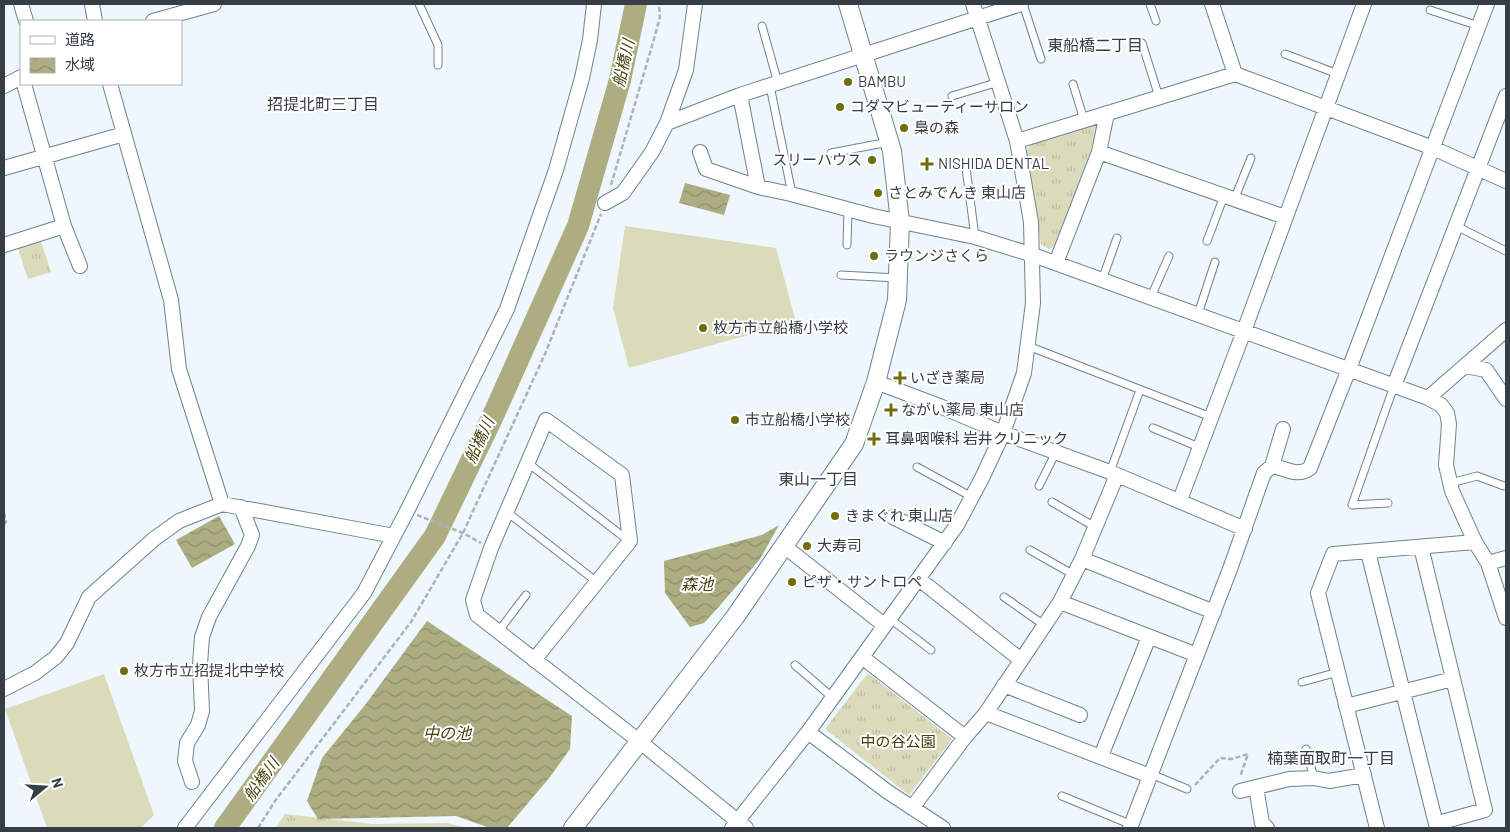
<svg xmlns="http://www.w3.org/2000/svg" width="1510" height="832" font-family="Barlow,'Noto Sans JP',sans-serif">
  <defs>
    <pattern id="grass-tufts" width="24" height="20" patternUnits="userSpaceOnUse" patternTransform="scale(1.25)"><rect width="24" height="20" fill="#dbdabb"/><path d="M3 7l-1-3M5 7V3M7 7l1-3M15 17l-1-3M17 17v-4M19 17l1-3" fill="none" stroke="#bdbca2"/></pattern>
    <pattern id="water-waves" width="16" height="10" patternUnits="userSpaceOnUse" patternTransform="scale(1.25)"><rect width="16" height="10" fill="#adad81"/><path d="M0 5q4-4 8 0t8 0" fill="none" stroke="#8e8e6b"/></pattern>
  </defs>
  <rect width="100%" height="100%" fill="#edf7fc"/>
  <path fill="url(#grass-tufts)" d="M1101,122l-45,123 -7,4 -8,-5 -15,-91 4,-9z
    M40,239l11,33 -23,7 -11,-33z
    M868,673l84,66 -43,56 -84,-66z
    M285,814l87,10 75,-1 20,5h-191z"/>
  <path fill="#dbdabb" d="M625,226l151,22 20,74 -167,46 -16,-60z
    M104,674l50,141 -13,13h-94l-42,-119z"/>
  <path fill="url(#water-waves)" d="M685,183l45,12 -6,20 -45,-12z
    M219,516l16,28 -43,24 -16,-28z
    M779,525l-19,34 -44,51 -12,13 -14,4 -25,-34 -1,-32 98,-26z
    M427,621l145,95 -2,33 -20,28 -43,51h-17l-34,-12 -138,3 -11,-18 15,-43 43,-53z"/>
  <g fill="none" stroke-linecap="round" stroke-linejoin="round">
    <path stroke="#adad81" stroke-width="22" d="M225,828l210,-292 57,-118 86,-192 42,-146 16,-76"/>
    <defs>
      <path id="service" d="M419,4l19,41v20
        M1023,4l18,55
        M1150,4l6,17
        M1430,10l49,16
        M762,26l16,57
        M1142,43l17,54
        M1285,54l53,20
        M1073,84l11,36
        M770,86l22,108
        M952,96l47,-14
        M831,153l58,-11
        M966,168l9,69
        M1234,200l17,-42
        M1456,226l50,25
        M1207,241l17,-45
        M847,245l1,-36
        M841,275l56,3
        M1102,280l15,-42
        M1151,297l18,-41
        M1198,314l17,-52
        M1028,346l183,71
        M1153,428l46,19
        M528,463l101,78
        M917,467l55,30
        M1110,472l30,-82
        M1451,483l26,-7 27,10
        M1039,486l17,-34
        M1052,502l43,25
        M1388,503l-36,2 42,-119
        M507,512l90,70
        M1030,550l44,25
        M1004,597l40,28
        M889,618l42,32
        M498,632l28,-37
        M795,665l38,33
        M1302,682l36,-10
        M1306,749l8,29
        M1151,774l36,15
        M1062,796l70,29"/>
      <path id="minor" d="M21,4l5,17
        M92,4l3,17
        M1212,4l23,70
        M153,21l61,-17
        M24,84l40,142 16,40
        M110,84l61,216 8,69 43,135
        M4,86l17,-9
        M740,95l18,92
        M1107,113l-8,39 186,65
        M667,123l73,-28 281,-91
        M1017,141l218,-67 198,74 73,33
        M700,152l6,17 52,18 33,7 82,22 102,21 58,18 395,143 13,7 6,8 2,11 -3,41 6,26 23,51 13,21 18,55
        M4,168l120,-34
        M605,203l18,-10 29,-41 15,-29 19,-53 9,-66
        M4,245l60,-19
        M1056,263l43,-111
        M1465,366l21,4 20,29
        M876,382l66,25 61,26 107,39 135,57
        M1394,386l112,-290
        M1428,398l78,-68
        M1272,466l11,-37
        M1180,500l64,-169 120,-327
        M893,517l52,26
        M784,546l100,79
        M1421,547l64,263 -43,12 -4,6
        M1368,552l69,276
        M1082,559l132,53
        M1488,563l18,-5
        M919,579l102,81
        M1060,602l137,53
        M862,657l103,80
        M534,660l96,-119 -8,-66 -76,-55 -55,128 -18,52 4,15 162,126 107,87
        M1004,685l76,30
        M4,689l31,-16 21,-16 11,-14 22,-46 65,-58 25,-18 43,-17 172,32
        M1346,706l107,-27
        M986,713l164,63
        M808,732l80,60 55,36
        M1101,756l48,-119
        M192,782l-7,-21 2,-18 11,-18 4,-14 -2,-47 2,-27 7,-20 39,-71 4,-11 -11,-28
        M1256,787l6,36 5,5
        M1240,791l49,-12 25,-1 15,3 35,-6
        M912,808l53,-71 21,-24 74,-111 22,-43 35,-84
        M185,828l179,-235 43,-82 100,-202 49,-139 26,-92 8,-38 4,-36
        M732,828l76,-96 149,-207 25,-47 21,-45 21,-60 9,-70 -2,-81 -14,-81 -44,-137
        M1130,828l100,-259 34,-96 8,-7c15,2 24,12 38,2l39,-99 138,-365
        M1377,828l-59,-235 15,-39 142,-12"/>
      <path id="tertiary" d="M573,828l162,-211 119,-173 22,-62 21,-82 3,-78 -8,-71 -44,-147"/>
    </defs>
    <use href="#service" stroke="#6d838f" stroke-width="9"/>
    <use href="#minor" stroke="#6d838f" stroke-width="16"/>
    <use href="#tertiary" stroke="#6d838f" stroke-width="20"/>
    <path stroke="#a9b3b8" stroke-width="2.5" stroke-dasharray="5 2.5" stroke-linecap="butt" d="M611,185l41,-139 8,-29 -1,-13
      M4,513l2,9 -2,2
      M417,515l46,18 18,10
      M1195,785l25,-27 12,1 16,-5 -8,23
      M258,828l17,-27 136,-179 52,-89 82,-179 56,-140"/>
    <use href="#service" stroke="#fff" stroke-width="7"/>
    <use href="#minor" stroke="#fff" stroke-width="14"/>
    <use href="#tertiary" stroke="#fff" stroke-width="18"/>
  </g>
  <g fill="#716d0c" stroke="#fff" stroke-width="2">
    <circle cx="848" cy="82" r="5"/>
    <circle cx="840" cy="107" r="5"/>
    <circle cx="904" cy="128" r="5"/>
    <circle cx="872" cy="160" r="5"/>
    <path d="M924.5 156.5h5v5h5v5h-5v5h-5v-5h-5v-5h5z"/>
    <circle cx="878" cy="193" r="5"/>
    <circle cx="874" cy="256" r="5"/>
    <circle cx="703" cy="328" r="5"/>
    <path d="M897.5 370.5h5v5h5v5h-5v5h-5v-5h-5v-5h5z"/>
    <path d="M888.5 402.5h5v5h5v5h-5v5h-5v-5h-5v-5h5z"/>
    <circle cx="735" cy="420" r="5"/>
    <path d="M871.5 431.5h5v5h5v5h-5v5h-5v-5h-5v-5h5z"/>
    <circle cx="835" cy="516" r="5"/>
    <circle cx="807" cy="546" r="5"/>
    <circle cx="792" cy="582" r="5"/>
    <circle cx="124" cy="671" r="5"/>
  </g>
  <g text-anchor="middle" stroke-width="4" stroke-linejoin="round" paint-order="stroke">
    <g font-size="15" fill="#353e44" stroke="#fff" text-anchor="start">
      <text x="858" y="87">BAMBU</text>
      <text x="850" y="112">コダマビューティーサロン</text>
      <text x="914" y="133">梟の森</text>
      <text x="862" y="165" text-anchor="end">スリーハウス</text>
      <text x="938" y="169">NISHIDA DENTAL</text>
      <text x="888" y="198">さとみでんき 東山店</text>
      <text x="884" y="261">ラウンジさくら</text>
      <text x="713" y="333">枚方市立船橋小学校</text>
      <text x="910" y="383">いざき薬局</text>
      <text x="901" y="415">ながい薬局 東山店</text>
      <text x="745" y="425">市立船橋小学校</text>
      <text x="885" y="444">耳鼻咽喉科 岩井クリニック</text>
      <text x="845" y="521">きまぐれ 東山店</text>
      <text x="817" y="551">大寿司</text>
      <text x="802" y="587">ピザ・サントロペ</text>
      <text x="134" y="676">枚方市立招提北中学校</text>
    </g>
    <g font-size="15" fill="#44410b" stroke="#fff">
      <text x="898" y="747">中の谷公園</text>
    </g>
    <g font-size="16" fill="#353e44" stroke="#fff">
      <text x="1095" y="51">東船橋二丁目</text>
      <text x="323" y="110">招提北町三丁目</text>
      <text x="818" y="485">東山一丁目</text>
      <text x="1331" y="764">楠葉面取町一丁目</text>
    </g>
    <g font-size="16" font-style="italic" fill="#45420c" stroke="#fff">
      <text transform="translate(623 63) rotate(-77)" y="6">船橋川</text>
      <text transform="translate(479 440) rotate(-65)" y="6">船橋川</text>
      <text x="697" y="590">森池</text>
      <text x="447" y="739">中の池</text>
      <text transform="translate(261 779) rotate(-54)" y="6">船橋川</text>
    </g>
  </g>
  <rect width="1510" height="832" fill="none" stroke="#353e44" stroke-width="10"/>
  <rect x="20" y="20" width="162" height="65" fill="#ffffff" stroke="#aeb2b4"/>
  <rect x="30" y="36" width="25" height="8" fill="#ffffff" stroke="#aeb2b4"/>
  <text x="65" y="45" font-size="15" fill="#353e44">道路</text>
  <rect x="30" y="58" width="25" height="15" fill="url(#water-waves)" stroke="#aeb2b4"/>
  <text x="65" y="70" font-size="15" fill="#353e44">水域</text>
  <g transform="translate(45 787) rotate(72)" stroke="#ffffff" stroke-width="4" paint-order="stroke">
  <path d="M0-4L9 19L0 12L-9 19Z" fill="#353e44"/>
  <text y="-8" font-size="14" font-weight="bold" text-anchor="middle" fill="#353e44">N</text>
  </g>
</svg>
